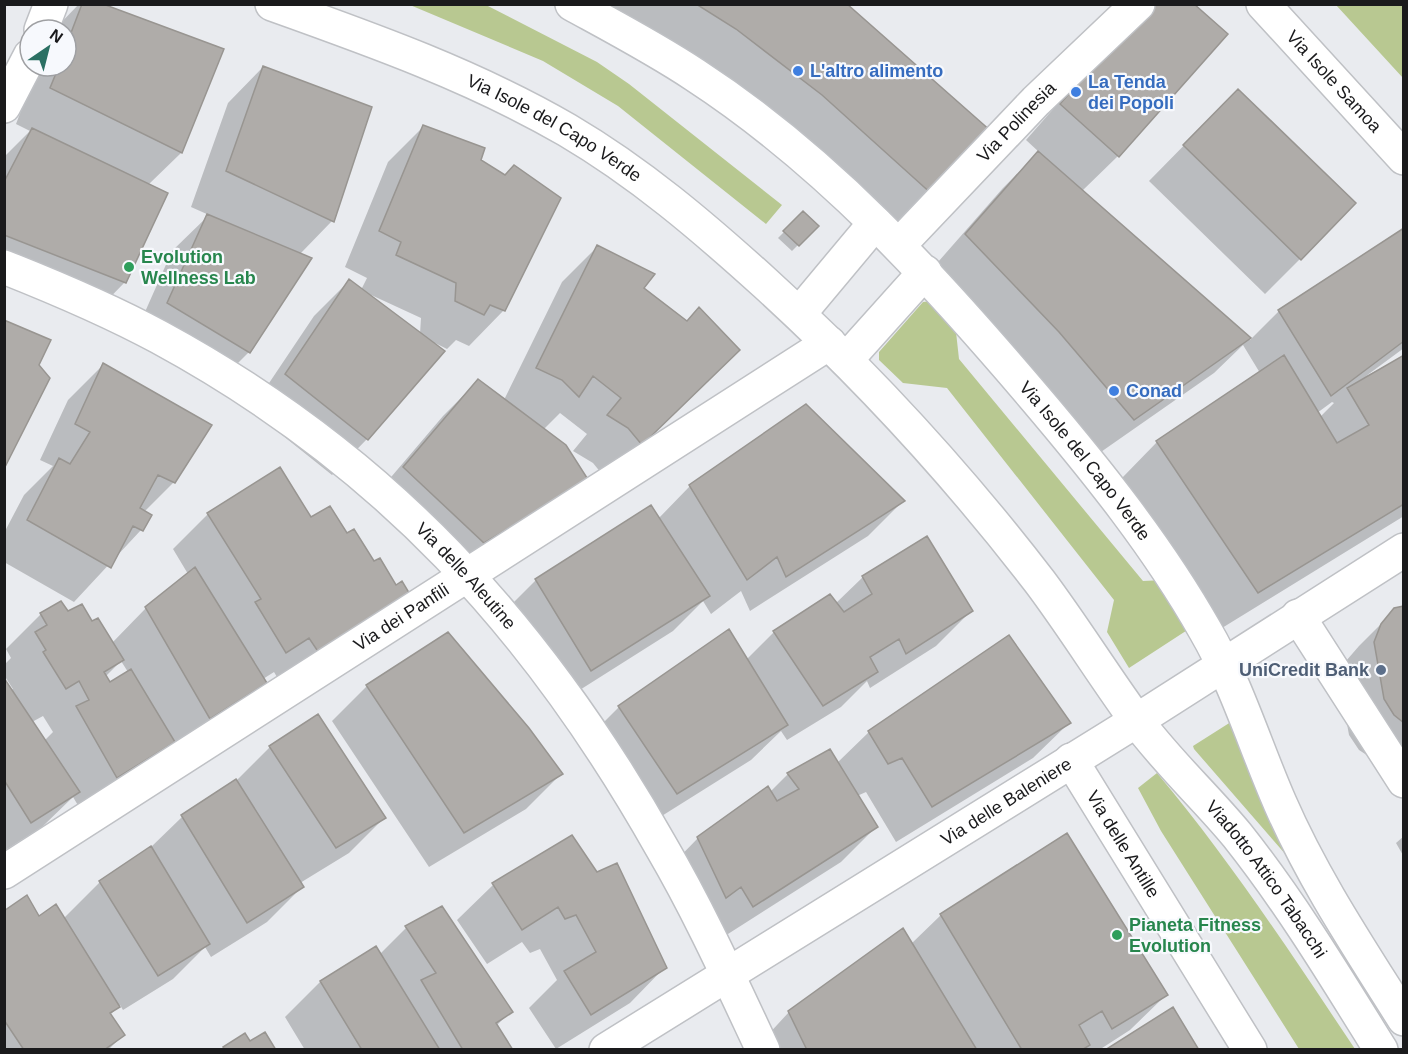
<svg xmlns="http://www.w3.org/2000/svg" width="1408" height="1054" font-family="Helvetica,sans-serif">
  <rect width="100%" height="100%" fill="#e9ebef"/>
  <path fill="#b8c891" d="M410,5h76l111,57 32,22 153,121 -16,19 -148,-118 -75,-45z
    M1336,5h67v73z
    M932,301l23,22 4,36 184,222 21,-1 28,47 -63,41 -22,-36 7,-32 -167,-212 -44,-5 -24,-23v-8l44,-50z
    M1234,720l66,151 -106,-122 -1,-3z
    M1157,773c73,87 135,182 198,276h-56l-138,-218 -23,-43z"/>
  <path fill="#0003" fill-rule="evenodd" d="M79,4h19l124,46 -41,103 -33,32 -23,97 -35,36 -86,-34v-127l26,-26 -14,-7 22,-58h28v-36h-12z
    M601,4h242l147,128 -92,98z
    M1133,18l-15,138 -36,35 168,149 29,-29 125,-81v118l-38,28 38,-20v160l-182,112 -100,-150 35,-36 103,-69 -17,-28 -29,28 -116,81 -167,-184 72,-82 36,-36 -13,-12zM1332,402l2,1 -14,14 -3,-4z
    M263,67l107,41 -38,113 -32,33 -51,98 -35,35 -81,-48 39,-88 37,-36 -18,-8 37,-104z
    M424,126l81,50 -1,134 -35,36 -13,-6 -9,9 -12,-6 -68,96 -35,36 -81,-65 63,-94 35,-35 12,9 6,-12 -22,-11 43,-105zM369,294l52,24 -1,16 -52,-39z
    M1203,126l97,133 -35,35 -116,-113z
    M803,213l14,13 -25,25 -14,-13z
    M597,247l45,41 44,34 13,-13 39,41 -132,129 -13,-16 -20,-12 14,-17 -27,-21 -17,17 44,51 -139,97 -79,-75 74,-87 35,-35 26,19 58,-118z
    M103,365l71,117 -30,30 -3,18 -67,72 -70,-40v-29l20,-38 29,-29 -13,-6 28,-60z
    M690,486l213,15 -35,35 -118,75 -9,-20 -30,23 -8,-13 -30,30 -117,74 -56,-89 36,-36 114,-73 8,12z
    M208,514l103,5 35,16 50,52 -113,100 -9,-15 -11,7 2,3 -35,36 -55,35 -5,-8 -32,32 -56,35 -9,-15 -31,30 -38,24v-170l7,9 2,-1 -9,-14v-10l7,-7 -5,-9 35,-35 26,-1 25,10 20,20 34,-35 42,-34 -15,-25zM121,661l7,11 -18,12 -5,-7zM43,716l10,16 -9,9 -12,-19z
    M863,577l108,34 -35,35 -66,42 -3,-7 -26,26 -54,33 -6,-9 -30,29 -110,69 -57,-87 35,-35 127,-47 28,-28 61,-28z
    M1404,607v161l-16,1 -29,-19 -10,-15 -10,-56 7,-18 13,-15 36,-36z
    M367,686l194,88 -35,35 -97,58 -97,-146z
    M1069,723l-36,35 -137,84 -30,-50 -9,4 19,31 -35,35 -124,79 -54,-67 35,-36 72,-46 18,-18 42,-23 7,12 32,-31z
    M270,747l114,71 -35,35 -49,30 2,4 -35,35 -56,35 -6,-10 -32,32 -50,31 -3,-5 -10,10 13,20 -15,15h-104v-137l59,6 37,-37 49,-33 33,-32 55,-37z
    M1404,836v21l-8,-14z
    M571,837l94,130 -35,36 -74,46 -27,-41 28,-28 -17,-31 -10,4 -8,-11 -35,22 -30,-44 36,-35z
    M442,908l69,103 -15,15 16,24h-207l-20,-33 35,-35 56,-34 4,6 26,-26z
    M941,915l225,80 -36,35 -31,20h-345l35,-38 122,-68z"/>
  <path fill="#afaca9" stroke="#989591" stroke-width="1.5" d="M82,4h21l121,45 -42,104 -132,-65 9,-22h7v-20z
    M696,4h151l145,128 -58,64 -112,-101 -86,-66z
    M1147,4h47l34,30 -109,123 -59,-53z
    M263,66l109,41 -38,115 -108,-51z
    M1238,89l118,114 -55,57 -118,-115z
    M423,125l62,23 -4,12 24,15 9,-10 47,33 -56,113 -15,-6 -6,10 -29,-14 1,-18 -60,-28 5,-13 -22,-11z
    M32,128l136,65 -42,90 -122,-48v-53z
    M1038,151l213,187 -117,82 -75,-88 -94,-98z
    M803,211l16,15 -20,20 -16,-15z
    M207,214l105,44 -62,95 -83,-50z
    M1404,228v113l-73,55 -53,-86z
    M597,245l58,29 -11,14 43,33 12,-14 41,43 -98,95 -14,-17 -21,-13 14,-17 -28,-22 -14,21 -17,-17 -26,-12z
    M349,279l96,72 -77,89 -83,-66z
    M4,320l47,20 -12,25 11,13 -46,91z
    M1284,355l53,88 32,-18 -22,-37 57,-33v149l-146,89 -102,-152z
    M103,363l109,62 -37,58 -17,-8 -18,33 12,7 -9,16 -10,-5 -22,42 -84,-48 32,-62 11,6 20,-32 -15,-8z
    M478,379l88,66 23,36 -105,62 -81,-76z
    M806,404l99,97 -119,76 -9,-20 -30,23 -58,-95z
    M280,467l31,50 19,-11 17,27 7,-4 20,32 6,-3 16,27 6,-4 9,15 -92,57 -10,-15 -23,15 -31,-51 6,-3 -54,-86z
    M651,505l59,91 -119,75 -56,-92z
    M927,536l46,75 -67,43 -7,-15 -29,18 8,15 -55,34 -50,-75 57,-37 14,18 28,-18 -10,-18z
    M195,567l72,116 -57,36 -65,-112z
    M61,601l7,10 14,-7 10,17 6,-3 26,42 -20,12 6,10 21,-13 44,73 -58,36 -41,-72 13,-6 -10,-19 -13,8 -23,-37 3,-2 -11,-18 12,-7 -7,-12z
    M1404,606v117l-10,-8 -10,-16 -10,-57 7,-18 13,-16z
    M729,629l59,96 -111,69 -59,-88z
    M448,632l81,96 34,46 -99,59 -98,-148z
    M1009,635l62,88 -139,84 -30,-49 -14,6 -20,-33z
    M4,678l76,114 -49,31 -27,-43z
    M318,714l68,104 -50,30 -67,-102z
    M830,749l48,78 -125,80 -12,-20 -15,11 -29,-61 71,-51 9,15 22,-12 -12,-16z
    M236,779l68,108 -57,36 -66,-108z
    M1067,833l101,162 -56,34 -10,-18 -23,14 11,20 -8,5h-60l-82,-136z
    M572,835l25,37 20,-9 50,105 -76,47 -27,-44 32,-19 -20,-37 -11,4 -7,-12 -36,23 -30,-47z
    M151,846l59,98 -52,32 -59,-95z
    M27,895l12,21 17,-12 64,103 -10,6 15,22 -21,15h-80l-20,-30v-109z
    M442,906l71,106 -17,11 17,27h-50l-42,-70 15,-7 -31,-47z
    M903,928l74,122h-170l-19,-39z
    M376,946l64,104h-78l-42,-69z
    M1173,1007l26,43h-94z
    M265,1032l11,18h-51l-2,-3 22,-14 5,8z"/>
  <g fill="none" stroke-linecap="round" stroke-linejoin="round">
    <defs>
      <g id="minor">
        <path id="s1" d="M272,4c101,36 202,72 295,126 73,43 135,96 198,153 101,92 192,191 275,299 33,44 62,91 94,135 30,42 70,78 103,118 54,68 98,141 144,215"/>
        <path id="s2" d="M572,4c42,23 84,45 123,71 132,86 239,204 340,323 62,73 123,149 170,232 32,55 50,116 75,173 33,76 80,146 124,216"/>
        <path id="s3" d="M1263,4l141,154"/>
        <path d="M41,30l10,-26"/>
        <path d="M4,106l26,-50"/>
        <path id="s4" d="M899,245l137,-144 102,-97"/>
        <path id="s5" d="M4,267c53,21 105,43 155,70 225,122 378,289 503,511 38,65 69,134 101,202"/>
        <path d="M799,314l76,-91"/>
        <path d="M846,360l79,-88"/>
        <path d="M1298,616l106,165"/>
        <path id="s6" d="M1071,760l179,290"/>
        <path id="s7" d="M4,872l825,-529"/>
        <path id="s8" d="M606,1050l530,-329 268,-171"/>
      </g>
    </defs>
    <use href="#minor" stroke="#bfc1c5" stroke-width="36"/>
    <use href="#minor" stroke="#fff" stroke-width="33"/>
  </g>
  <g fill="#3f7fe0" stroke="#f7f9fd" stroke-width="2">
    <circle cx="798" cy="71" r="6"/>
    <circle cx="1076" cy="92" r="6"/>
    <circle cx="1114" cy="391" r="6"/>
  </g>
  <g fill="#2e9e5b" stroke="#f7f9fd" stroke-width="2">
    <circle cx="129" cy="267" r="6"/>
    <circle cx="1117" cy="935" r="6"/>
  </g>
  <circle fill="#5c6f8a" stroke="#f7f9fd" stroke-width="2" cx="1381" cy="670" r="6"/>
  <g text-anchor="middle" stroke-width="4.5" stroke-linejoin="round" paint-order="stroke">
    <g font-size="18" font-weight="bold" fill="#366cbe" stroke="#f7f9fd" text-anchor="start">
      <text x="810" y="77">L'altro alimento</text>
      <text x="1088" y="88">La Tenda<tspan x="1088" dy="21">dei Popoli</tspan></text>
      <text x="1126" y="397">Conad</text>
    </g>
    <g font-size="18" fill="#1a1a1c" stroke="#f7f9fd">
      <text dy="6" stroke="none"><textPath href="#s3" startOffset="105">Via Isole Samoa</textPath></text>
      <text dy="6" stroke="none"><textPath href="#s4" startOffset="170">Via Polinesia</textPath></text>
      <text dy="6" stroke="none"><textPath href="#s1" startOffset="309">Via Isole del Capo Verde</textPath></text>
      <text dy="6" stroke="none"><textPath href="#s2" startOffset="693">Via Isole del Capo Verde</textPath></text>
      <text dy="6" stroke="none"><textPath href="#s5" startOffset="561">Via delle Aleutine</textPath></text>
      <text dy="6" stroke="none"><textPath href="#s7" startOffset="472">Via dei Panfili</textPath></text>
      <text dy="6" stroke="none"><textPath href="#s8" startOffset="471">Via delle Baleniere</textPath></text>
      <text dy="6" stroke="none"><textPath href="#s6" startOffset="99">Via delle Antille</textPath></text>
      <text dy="6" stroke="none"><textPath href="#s1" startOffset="1353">Viadotto Attico Tabacchi</textPath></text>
    </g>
    <g font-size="18" font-weight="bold" fill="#27864d" stroke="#f7f9fd" text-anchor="start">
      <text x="141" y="263">Evolution<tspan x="141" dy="21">Wellness Lab</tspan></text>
      <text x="1129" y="931">Pianeta Fitness<tspan x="1129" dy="21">Evolution</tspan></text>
    </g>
    <g font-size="18" font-weight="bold" fill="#4e5e75" stroke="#f7f9fd" text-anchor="end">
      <text x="1369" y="676">UniCredit Bank</text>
    </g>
  </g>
  <rect width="1408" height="1054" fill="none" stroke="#1a1a1c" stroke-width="12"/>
  <g transform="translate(48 48) rotate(35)"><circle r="28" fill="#f7f9fd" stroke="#9fa0a3" stroke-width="1.5"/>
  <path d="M0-4.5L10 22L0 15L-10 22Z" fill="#2b7063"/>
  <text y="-9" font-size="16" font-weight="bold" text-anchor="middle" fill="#1a1a1c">N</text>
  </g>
</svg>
